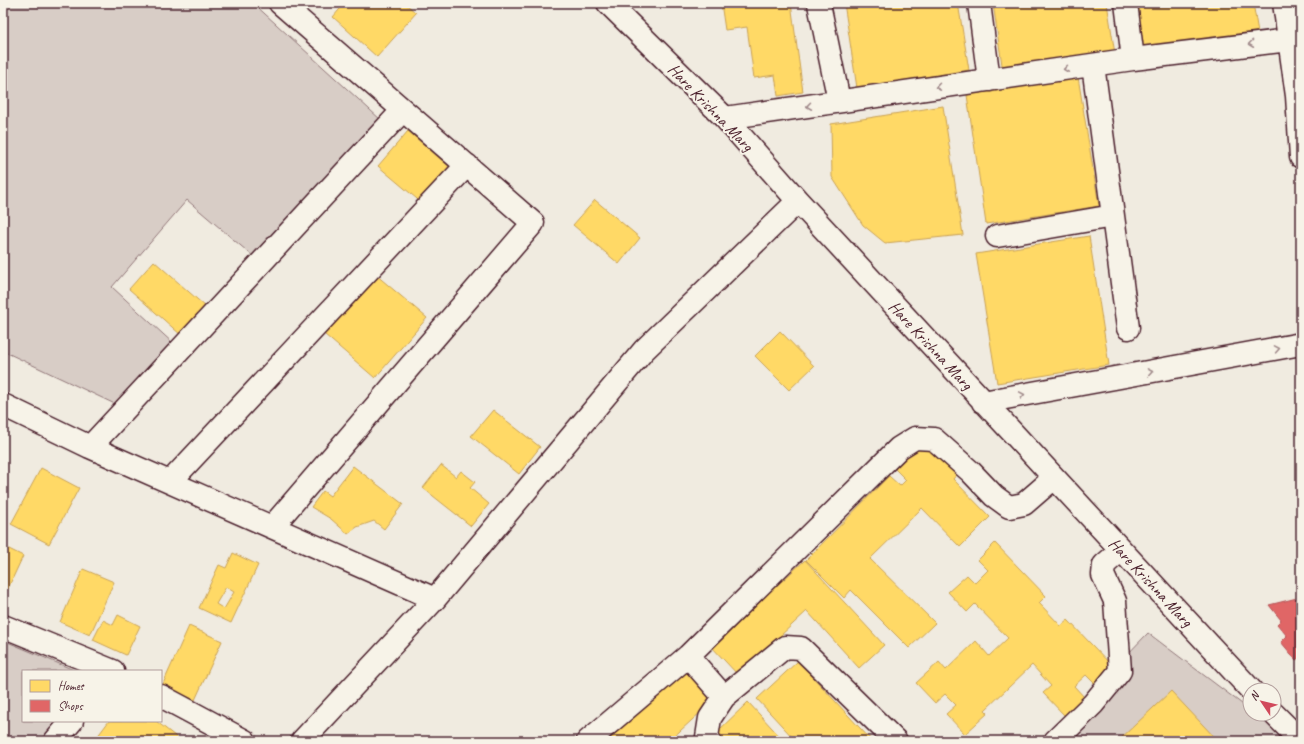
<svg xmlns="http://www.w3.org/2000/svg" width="1304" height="744" font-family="Caveat,sans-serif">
  <rect width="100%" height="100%" fill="#f0ebe0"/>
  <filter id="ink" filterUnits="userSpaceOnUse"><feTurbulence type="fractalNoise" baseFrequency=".025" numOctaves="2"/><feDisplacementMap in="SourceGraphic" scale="8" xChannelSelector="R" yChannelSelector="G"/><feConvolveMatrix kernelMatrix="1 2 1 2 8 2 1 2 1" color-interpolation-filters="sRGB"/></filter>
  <g filter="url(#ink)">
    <path fill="#d8cdc6" stroke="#917678" d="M9,3h244l128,117 -127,137 -67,-57 -75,87 64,59 -59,59 -114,-54v-335z
      M1148,633l102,77v4h5l36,27h-247z
      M3,640l73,31h-53v50h36l-17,20h-39z"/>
    <path fill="#ffd966" stroke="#c9a154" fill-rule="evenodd" d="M329,3h10l-4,5z
      M345,3h60l11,10 -39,44 -44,-40z
      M721,3h70l12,89 -25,4 -3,-21 -21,3 -7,-51 -22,3z
      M844,3h114l11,67 -112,18z
      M993,3h114l8,51 -112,18z
      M1136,3h117l6,35 -115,18z
      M1078,77l21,129 -113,18 -19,-129z
      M943,106l20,129 -78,8 -22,-18 -31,-48 -1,-53z
      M408,131l45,39 -30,34 -45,-38z
      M595,200l45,38 -21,26 -46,-39z
      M1089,236l20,129 -112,18 -21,-129z
      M154,261l52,46 -25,28 -52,-46z
      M375,274l52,44 -52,60 -51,-44z
      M780,331l34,35 -25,24 -34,-34z
      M493,410l47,37 -21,27 -48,-38z
      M914,449l23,2 22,21 -6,7 37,38 -30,30 -38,-39 -52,51 65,64 -26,25 -58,-58 -7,8 -38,-38 83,-84 11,10 6,-6 -11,-11z
      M441,465l15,12 5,-6 14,11 -5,6 19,16 -18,22 -48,-38z
      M353,466l50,38 -19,25 -10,-8 -17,6 -9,7 -17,-15 -20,-12 12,-16 7,5z
      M41,468l38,20 -30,56 -38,-20z
      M995,543l51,53 -7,7 22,23 7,-6 47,49 -18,17 -11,-11 -12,11 11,12 -20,18 -22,-23 8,-7 -19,-21 -47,45 3,3 -23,21 -19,-20 10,-9 -11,-11 -10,9 -19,-20 23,-21 7,8 30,-29 13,15 19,-18 -33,-34 -8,8 -19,-20 19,-17 8,8 13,-13 -10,-10z
      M3,546l20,10 -20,43z
      M233,553l25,12 -27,58 -32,-15 20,-43 7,3zM226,587l8,5 -10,17 -8,-5z
      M805,560l79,85 -25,23 -52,-57 -69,64 -27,-29z
      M83,569l31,13 -24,53 -30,-13z
      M118,615l22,11 -14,29 -33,-15 10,-20 10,5z
      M189,626l33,15 -27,59 -33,-14z
      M798,661l74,80h-76l-39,-42z
      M686,669l28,31 -45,41h-54l-4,-4z
      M1171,691l47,50h-100z
      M748,702l36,39h-63l-6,-7z
      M109,721h47l24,19 -86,1z"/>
    <path fill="#e06666" stroke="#b35154" d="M1301,597v59l-5,4 -15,-18 6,-6 -10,-12 4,-4 -12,-15z"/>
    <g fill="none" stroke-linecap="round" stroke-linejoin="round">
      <defs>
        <path id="minor" d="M608,3l117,115 73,83 453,489
          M979,3l10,77
          M1126,3l7,56
          M1284,3l13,93 4,61
          M819,4l20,97
          M725,118l408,-59 156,-19
          M1113,216l15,112
          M997,236l116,-20 -20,-151
          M983,402l318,-58
          M3,405l87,42 345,152
          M90,447l313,-337
          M170,482l297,-317
          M272,527l261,-304 -253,-220
          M3,626l110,45
          M688,656l36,41 -14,21 -3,19 3,4
          M161,696l84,45
          M724,697l61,-50 16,1 95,93
          M1274,714l27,27
          M55,741l17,-20
          M302,741l133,-142 209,-249 154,-149
          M588,741l100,-85 211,-208 16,-10 19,1 37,33 23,24 15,11 15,-3 30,-26
          M1055,741l38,-37 27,-33 -5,-70 -12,-26 1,-10 17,-15"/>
      </defs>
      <use href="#minor" stroke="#4a1f2b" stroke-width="25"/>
      <use href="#minor" stroke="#f7f3e8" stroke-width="22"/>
    </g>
    <defs><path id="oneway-chevron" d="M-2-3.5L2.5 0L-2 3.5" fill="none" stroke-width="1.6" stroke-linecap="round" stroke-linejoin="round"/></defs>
    <g stroke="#a0898a">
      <use href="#oneway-chevron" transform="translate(1251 44) rotate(173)"/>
      <use href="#oneway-chevron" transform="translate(1066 69) rotate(172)"/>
      <use href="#oneway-chevron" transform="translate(938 87) rotate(172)"/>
      <use href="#oneway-chevron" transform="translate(809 106) rotate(172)"/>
      <use href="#oneway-chevron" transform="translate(1277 349) rotate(-10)"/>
      <use href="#oneway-chevron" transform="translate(1150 372) rotate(-10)"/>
      <use href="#oneway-chevron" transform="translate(1022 395) rotate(-10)"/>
    </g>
  </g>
  <g text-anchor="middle" stroke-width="4" stroke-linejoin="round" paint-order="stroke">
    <g font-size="17" fill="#4a1f2b" stroke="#f7f3e8">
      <text transform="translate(711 107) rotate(46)" y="6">Hare Krishna Marg</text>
      <text transform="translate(931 345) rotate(47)" y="6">Hare Krishna Marg</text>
      <text transform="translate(1151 582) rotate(47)" y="6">Hare Krishna Marg</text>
    </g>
  </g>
  <rect width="1304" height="744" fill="none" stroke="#f7f3e8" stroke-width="16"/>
  <rect x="8" y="8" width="1288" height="728" fill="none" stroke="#4a1f2b" stroke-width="1.5" filter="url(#ink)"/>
  <rect x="22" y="670" width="140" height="52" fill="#f7f3e8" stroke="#b29e9c"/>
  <rect x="30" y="680" width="20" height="12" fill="#ffd966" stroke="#b29e9c"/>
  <text x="58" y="690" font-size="12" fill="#4a1f2b">Homes</text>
  <rect x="30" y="700" width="20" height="12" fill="#e06666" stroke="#b29e9c"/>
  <text x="58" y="710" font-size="12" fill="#4a1f2b">Shops</text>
  <g transform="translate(1262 702) rotate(305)"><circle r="19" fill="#f7f3e8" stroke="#b29e9c"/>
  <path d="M0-3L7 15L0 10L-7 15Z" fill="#d1495b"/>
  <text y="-6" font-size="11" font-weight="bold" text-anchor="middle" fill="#4a1f2b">N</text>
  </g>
</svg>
